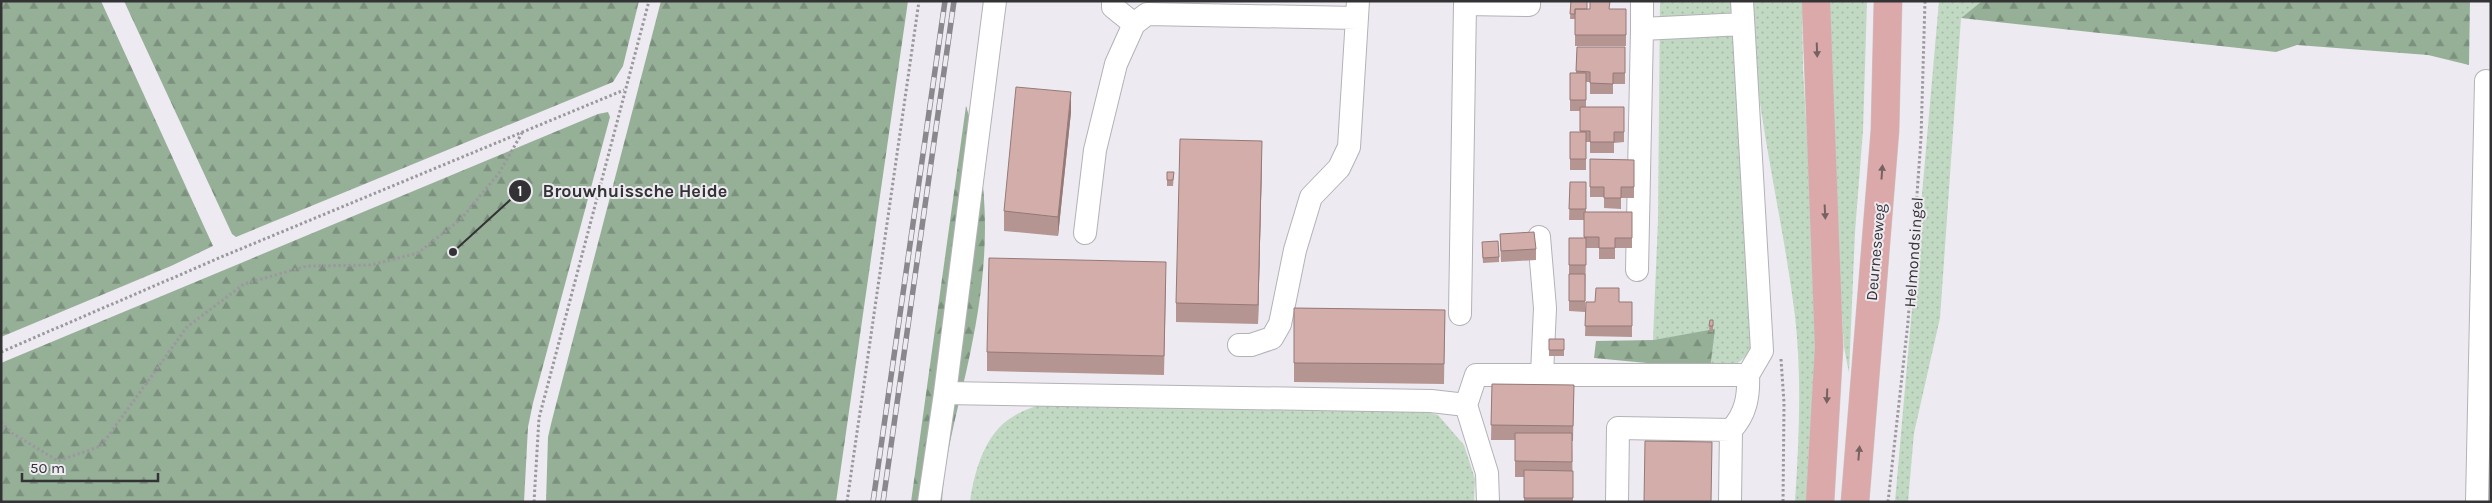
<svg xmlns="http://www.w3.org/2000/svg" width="2492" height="503" font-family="Karla,sans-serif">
  <defs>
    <pattern id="green-dots" width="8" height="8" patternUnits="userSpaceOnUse" patternTransform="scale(1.25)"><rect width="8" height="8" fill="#c1d9c2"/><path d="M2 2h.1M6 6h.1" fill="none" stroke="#a6bba7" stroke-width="1.8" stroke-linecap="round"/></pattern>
    <pattern id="forest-firs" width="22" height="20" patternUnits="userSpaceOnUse" patternTransform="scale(1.25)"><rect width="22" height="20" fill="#96b098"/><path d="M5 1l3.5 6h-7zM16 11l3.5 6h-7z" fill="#7b907d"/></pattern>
  </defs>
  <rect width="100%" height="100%" fill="#edeaf1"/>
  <path fill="url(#green-dots)" d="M1660,1h72l22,341c-12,24 -19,24 -44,27l4,-39 -61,10 5,-120z
    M1750,1h52l1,67 16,272 -9,162h-15c4,-61 7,-125 0,-186 -13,-105 -41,-209 -45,-315z
    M1829,1h38l-4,129 -8,102 -6,141 -5,-26 -8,-131z
    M1939,1h43l-21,17 -21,300 -26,115 -6,69h-13z
    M1039,405l373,3 26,7 26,30 11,34 -1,23h-504c4,-30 15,-70 44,-86 8,-5 17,-8 25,-11z"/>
  <path fill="url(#forest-firs)" d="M1,1h100l112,245 -42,20 -170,71z
    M124,1h515l-16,65 -10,16 -377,155 -4,-3z
    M661,1h247l-72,501h-290l2,-65 4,-17z
    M1982,1h488l-1,64 -41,-10 -131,-10 -21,7 -315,-34z
    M966,106c27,80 22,161 5,243 -10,51 -26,100 -29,153h-31z
    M608,112l2,5 -77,286 -5,24 -4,75h-523v-139l597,-249z
    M1715,329l-5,40 -116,-11 2,-17 57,-1z"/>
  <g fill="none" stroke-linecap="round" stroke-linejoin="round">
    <defs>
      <path id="minor" d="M995,1l-50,392 486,8 35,4 10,-30h272
        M1113,1v6l21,17
        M1642,1v28l101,-5
        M1742,1l20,350 -14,24
        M1085,233l10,-83 21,-86 18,-40 13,-10 210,4
        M1539,237l6,71 -3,66
        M1637,270l5,-241
        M1460,314l5,-310 64,1v-4
        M1239,345h12l21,-7 8,-14 15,-74 16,-53 28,-29 10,-21 9,-146
        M1466,405l21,68 1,29
        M929,502l16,-109
        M1617,502l1,-74 113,2
        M1730,502l1,-72c15,-16 18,-34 17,-55
        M2477,502l9,-421"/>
      <path id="major" d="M1816,1l13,346 -9,155
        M1855,502l30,-372 3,-129"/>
    </defs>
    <use href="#minor" stroke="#b4b1b7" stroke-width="24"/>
    <use href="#major" stroke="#cacaca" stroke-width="29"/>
    <path stroke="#9b999e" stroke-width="3" stroke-dasharray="2.5 2.5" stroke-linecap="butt" d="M1,352l225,-97 398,-165
      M1781,359l3,44 -1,99
      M1,422l11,11 46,28 43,-15 86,-119 57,-43 63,-18 64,-1 47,-12 43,-34 38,-46 23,-40
      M534,502l5,-84 110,-417
      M847,502l72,-501
      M1888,502l20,-180 13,-184 4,-137"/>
    <use href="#minor" stroke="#fff" stroke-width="22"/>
    <use href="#major" stroke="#dba9a9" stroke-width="28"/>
    <defs>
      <path id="rail" d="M873,502l72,-501
        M883,502l71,-501"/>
    </defs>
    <use href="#rail" stroke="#8a888d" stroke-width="5.5"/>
    <use href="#rail" stroke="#edeaf1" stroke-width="4" stroke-dasharray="11" stroke-linecap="butt"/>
  </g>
  <path fill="#b59592" d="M1571,1l16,8h39v37h-51v-27h-5z
    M1577,47h48v37h-12v10h-23v-12h-4v25h38v35l-10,1v10h-24v-11h-4v28h-16v-38h10v-21h-10v-38h6z
    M1071,112l-13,124 -54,-5v-20z
    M1590,159l44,1v38h-13v11l-17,-1v-11h-14z
    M1262,160l-4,164 -82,-2v-19z
    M1167,172h7l-1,14h-6z
    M1570,182h16v30h46v36h-17v11h-16v-11h-13l-1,64 -16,-1v-73h15v-18h-15z
    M1500,234l36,15v11l-35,2z
    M1482,248l17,9v5l-16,1z
    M1166,281l-2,94 -177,-4v-19z
    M1586,302h46v35l-47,-1z
    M1294,308l151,2 -1,74 -150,-2z
    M1710,320h3v12h-4z
    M1549,339h15v17h-15z
    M1492,384l82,1 -1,56h-1l1,61h-49v-25h-9v-37h-24z"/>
  <path fill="#947977" d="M1071,92v20l-13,124v-19z
    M1262,141v19l-4,164v-19z"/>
  <path fill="#d3adaa" stroke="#947977" d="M1571,1h16v8h-12v5h-5z
    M1590,1h20l-1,8h17v26h-51v-26h15z
    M1577,47h48v26h-12v11l-23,-1v-11l-14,-1z
    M1570,73h16v27h-16z
    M1016,87l55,5 -13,125 -54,-6z
    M1580,107h44v25h-10v10h-24v-11h-10z
    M1570,132h16v27h-16z
    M1180,139l82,2 -4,164 -82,-2z
    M1590,159l44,1v27h-13v11h-17v-11h-14z
    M1167,172h7l-1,8h-6z
    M1570,182h16v27h-17z
    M1584,212h48v26h-17v10h-16v-11h-15z
    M1534,232l2,17 -35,2 -1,-17z
    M1569,238h17v27h-17z
    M1498,241l1,16 -16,1 -1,-16z
    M989,258l177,4 -2,94 -177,-4z
    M1569,274h16v27h-16z
    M1596,288h23v14h13v24h-47l1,-24h9z
    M1294,308l151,2 -1,54 -150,-1z
    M1710,320h3v6h-4z
    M1549,339h15v11h-15z
    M1492,384l82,1 -1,41 -82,-1z
    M1515,433h57v29l-57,-1z
    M1645,441l67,1 -1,60h-67z
    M1524,470l49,1v27h-49z"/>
  <defs><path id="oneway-solid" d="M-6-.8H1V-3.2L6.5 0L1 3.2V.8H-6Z" transform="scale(1.25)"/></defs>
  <g fill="#766263">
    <use href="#oneway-solid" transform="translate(1817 50) rotate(88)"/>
    <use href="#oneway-solid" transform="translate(1882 172) rotate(-86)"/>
    <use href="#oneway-solid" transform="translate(1825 212) rotate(87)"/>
    <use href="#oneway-solid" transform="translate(1827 396) rotate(92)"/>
    <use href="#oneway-solid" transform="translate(1859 453) rotate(-85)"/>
  </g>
  <g text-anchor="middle" stroke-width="4" stroke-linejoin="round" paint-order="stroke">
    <g font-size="16" fill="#333234" stroke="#edeaf1">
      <text transform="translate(1875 252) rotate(-85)" y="6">Deurneseweg</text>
      <text transform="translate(1913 252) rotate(-86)" y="6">Helmondsingel</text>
    </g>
  </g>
  <path fill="none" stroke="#333234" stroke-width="2" d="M453 252L520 191"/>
  <g fill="#333234" stroke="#edeaf1" stroke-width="2">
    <circle cx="453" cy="252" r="5"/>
    <circle cx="520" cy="191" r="12"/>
  </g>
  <g font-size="15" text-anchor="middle" font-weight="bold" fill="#fff">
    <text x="520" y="196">1</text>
  </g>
  <g font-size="18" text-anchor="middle" font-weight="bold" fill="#333234" stroke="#edeaf1" stroke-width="4" stroke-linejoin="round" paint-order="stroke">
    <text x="635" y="197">Brouwhuissche Heide</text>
  </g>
  <rect width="2492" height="503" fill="none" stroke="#333234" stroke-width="5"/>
  <path d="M22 473v8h136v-8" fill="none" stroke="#333234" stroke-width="2.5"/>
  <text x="30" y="473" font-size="15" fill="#333234" stroke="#edeaf1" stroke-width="4" paint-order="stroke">50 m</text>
</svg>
